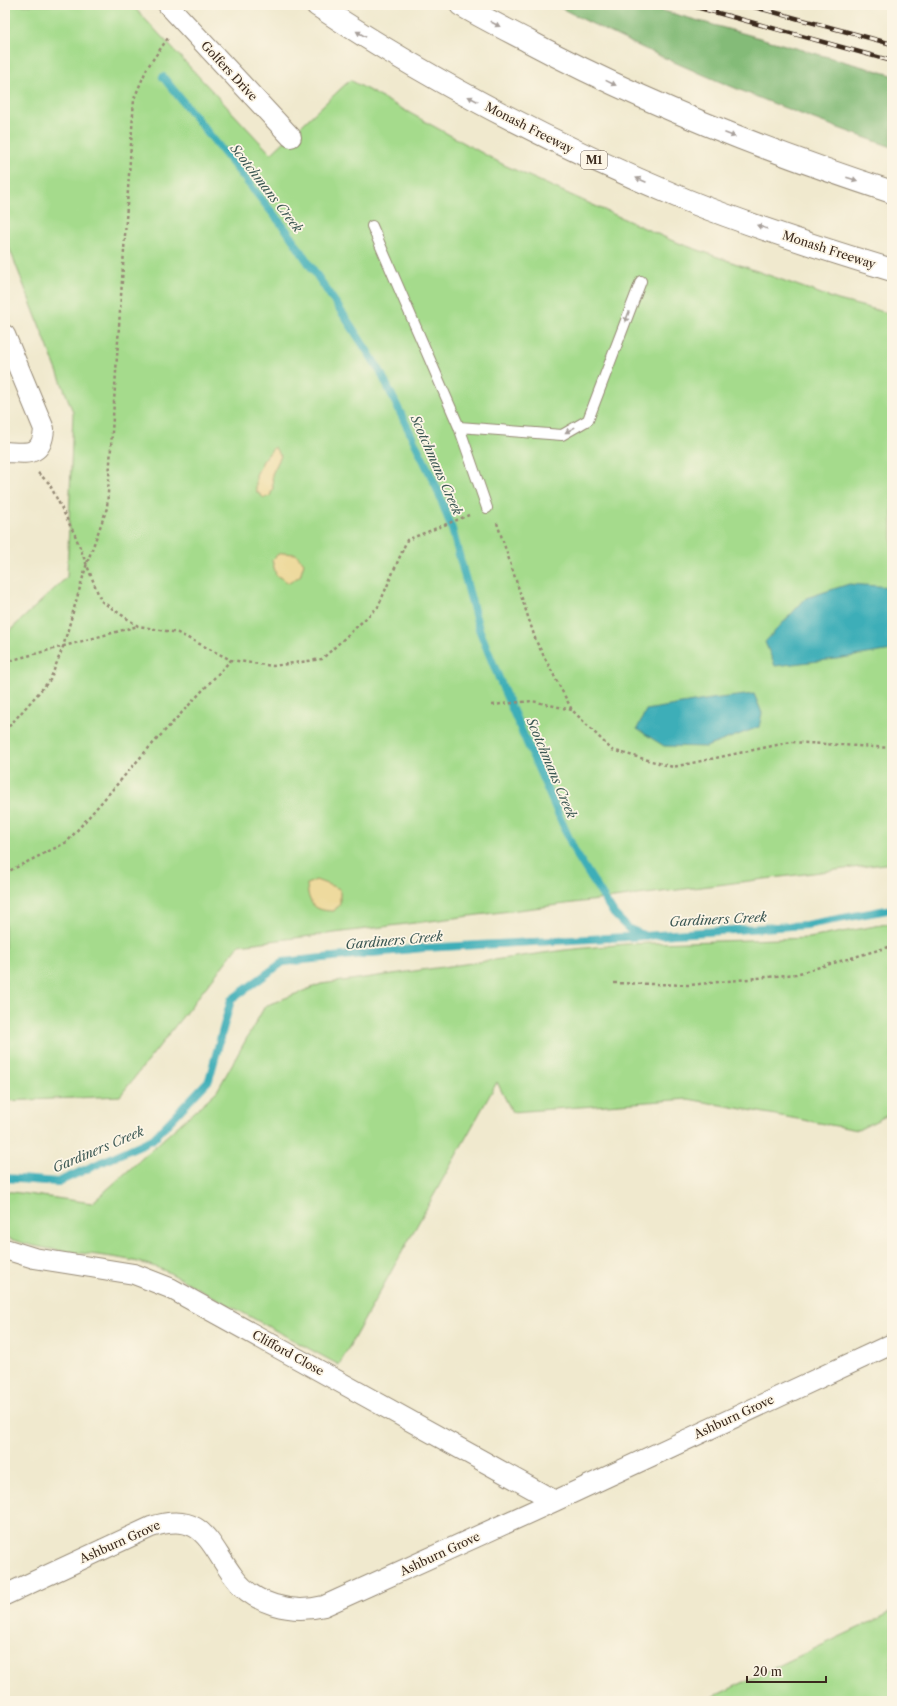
<svg xmlns="http://www.w3.org/2000/svg" width="897" height="1706" font-family="'Libre Caslon Text',serif">
  <rect width="100%" height="100%" fill="#fcf5e5"/>
  <filter id="ink" filterUnits="userSpaceOnUse"><feTurbulence type="fractalNoise" baseFrequency=".025" numOctaves="2"/><feDisplacementMap in="SourceGraphic" scale="8" xChannelSelector="R" yChannelSelector="G"/><feConvolveMatrix kernelMatrix="1 2 1 2 8 2 1 2 1" color-interpolation-filters="sRGB"/></filter>
  <filter id="wash" filterUnits="userSpaceOnUse"><feTurbulence type="fractalNoise" baseFrequency=".012" numOctaves="4" result="noise"/><feDisplacementMap in="SourceGraphic" scale="16" xChannelSelector="R" yChannelSelector="G"/><feGaussianBlur stdDeviation="0.9" result="paint"/><feColorMatrix in="noise" values="0 0 0 0 0 0 0 0 0 0 0 0 0 0 0 0 0 1.4 0 .05"/><feComposite in="paint" operator="in"/></filter>
  <g filter="url(#wash)">
    <rect width="100%" height="100%" fill="#f0e9ce"/>
    <path fill="#a5db8c" stroke="#708255" d="M5,5h127l139,149 79,-74 154,85 169,76 165,59 54,14v549l-653,82 -119,151 -115,5v-466l62,-58 6,-165 -68,-175z
      M892,923v190l-34,17 -170,-31 -176,13 -15,-30 -158,283 -171,-93c-51,-23 -111,-14 -163,-35v-46l87,12 125,-112 48,-85 56,-22 244,-34 61,-6 183,-6z
      M892,1612v89h-188z"/>
    <path fill="#84bb78" stroke="#60724b" d="M555,5h87l250,70v72c-116,-40 -229,-86 -337,-142z"/>
    <path fill="#eeda9e" stroke="#94825e" d="M274,447l7,9 -9,18 1,14 -3,8 -6,2 -8,-7v-16l7,-14z
      M283,553l13,1 8,9 -4,13 -11,7 -13,-8 -4,-15 5,-5z
      M316,880l24,9v14l-6,8c-20,0 -26,-7 -27,-27z"/>
    <path fill="#3daeb8" stroke="#3c6c6b" d="M849,584l43,3v63l-56,9 -61,7 -10,-24 41,-44z
      M754,694l8,19 -3,14 -53,20 -42,-1 -27,-17 9,-19 65,-11z"/>
    <g fill="none" stroke-linecap="round" stroke-linejoin="round">
      <path stroke="#3daeb8" stroke-width="8" d="M163,77l124,154 64,95 29,45 56,115 16,43 27,100 26,64 70,159 39,62 15,15 14,6
        M5,1178l53,4 95,-43 56,-59 22,-80 52,-38 140,-14 222,-12 161,-11 86,-16"/>
    </g>
  </g>
  <g filter="url(#ink)">
    <g fill="none" stroke-linecap="round" stroke-linejoin="round">
      <defs>
        <path id="lane" d="M372,226l87,201 28,81
          M459,427l103,8 26,-15 53,-139"/>
        <path id="street" d="M168,5l123,132
          M5,335l39,94c-2,28 -16,24 -39,23
          M5,1249l29,9 100,16 36,14 385,213
          M5,1595l146,-68c51,-17 57,15 82,49 20,29 59,38 91,30l231,-105 337,-157"/>
        <path id="highway" d="M317,5c116,78 240,141 369,195 67,27 137,49 206,70
          M461,5c22,13 44,24 67,36 116,62 238,110 364,151"/>
      </defs>
      <use href="#lane" stroke="#968a76" stroke-width="12"/>
      <use href="#street" stroke="#968a76" stroke-width="22"/>
      <use href="#highway" stroke="#968a76" stroke-width="24"/>
      <path stroke="#968a76" stroke-width="2.5" stroke-dasharray="3 3" stroke-linecap="butt" d="M38,473l11,10 26,52 26,66 37,25 40,7 53,27 42,6 49,-7 56,-52 29,-67 62,-25
        M497,523l39,118 36,69 40,40 61,17 118,-25 101,6
        M5,662l133,-36
        M492,705l40,-4 40,9
        M5,731l45,-51 13,-33 24,-84 20,-55 27,-409 13,-31 21,-30
        M5,873l62,-31 79,-91 85,-91
        M614,983l76,2 106,-11 96,-28
        M889,1701l3,-1"/>
      <use href="#lane" stroke="#fff" stroke-width="10"/>
      <use href="#street" stroke="#fff" stroke-width="20"/>
      <use href="#highway" stroke="#fff" stroke-width="22"/>
      <defs>
        <path id="rail" d="M689,5l203,56
          M747,5l145,39"/>
      </defs>
      <use href="#rail" stroke="#3b2a1e" stroke-width="4.5"/>
      <use href="#rail" stroke="#fcf5e5" stroke-width="3" stroke-dasharray="9" stroke-linecap="butt"/>
    </g>
    <defs><path id="oneway-solid" d="M-6-.8H1V-3.2L6.5 0L1 3.2V.8H-6Z"/></defs>
    <g fill="#a79f9a">
      <use href="#oneway-solid" transform="translate(495 24) rotate(28)"/>
      <use href="#oneway-solid" transform="translate(361 34) rotate(-149)"/>
      <use href="#oneway-solid" transform="translate(611 83) rotate(26)"/>
      <use href="#oneway-solid" transform="translate(473 99) rotate(-152)"/>
      <use href="#oneway-solid" transform="translate(730 135) rotate(21)"/>
      <use href="#oneway-solid" transform="translate(852 179) rotate(18)"/>
      <use href="#oneway-solid" transform="translate(641 180) rotate(-157)"/>
      <use href="#oneway-solid" transform="translate(762 227) rotate(-160)"/>
      <use href="#oneway-solid" transform="translate(627 317) rotate(111)"/>
      <use href="#oneway-solid" transform="translate(570 430) rotate(151)"/>
    </g>
  </g>
  <g text-anchor="middle" stroke-width="3.5" stroke-linejoin="round" paint-order="stroke">
    <rect fill="#fcf5e5" stroke="#75675a" stroke-width="1" x="581" y="151" width="26" height="18" rx="3"/>
    <g font-size="11" font-weight="bold" fill="#3b2a1e">
      <text x="594" y="164">M1</text>
    </g>
    <g font-size="12" fill="#3b2a1e" stroke="#fcf5e5">
      <text transform="translate(229 71) rotate(47)" y="4">Golfers Drive</text>
      <text transform="translate(529 128) rotate(27)" y="4">Monash Freeway</text>
      <text transform="translate(829 250) rotate(18)" y="4">Monash Freeway</text>
      <text transform="translate(288 1353) rotate(29)" y="4">Clifford Close</text>
      <text transform="translate(734 1417) rotate(-25)" y="4">Ashburn Grove</text>
      <text transform="translate(120 1542) rotate(-24)" y="4">Ashburn Grove</text>
      <text transform="translate(440 1554) rotate(-25)" y="4">Ashburn Grove</text>
    </g>
    <g font-size="13" font-style="italic" fill="#3c5854" stroke="#fcf5e5">
      <text transform="translate(267 188) rotate(52)" y="5">Scotchmans Creek</text>
      <text transform="translate(437 465) rotate(66)" y="5">Scotchmans Creek</text>
      <text transform="translate(552 768) rotate(67)" y="5">Scotchmans Creek</text>
      <text transform="translate(718 919) rotate(-3)" y="5">Gardiners Creek</text>
      <text transform="translate(394 940) rotate(-5)" y="5">Gardiners Creek</text>
      <text transform="translate(98 1149) rotate(-23)" y="5">Gardiners Creek</text>
    </g>
  </g>
  <rect width="897" height="1706" fill="none" stroke="#fcf5e5" stroke-width="20"/>
  <path d="M747 1676v6h79v-6" fill="none" stroke="#3b2a1e" stroke-width="2"/>
  <text x="753" y="1676" font-size="12" fill="#3b2a1e" stroke="#fcf5e5" stroke-width="3" paint-order="stroke">20 m</text>
</svg>
